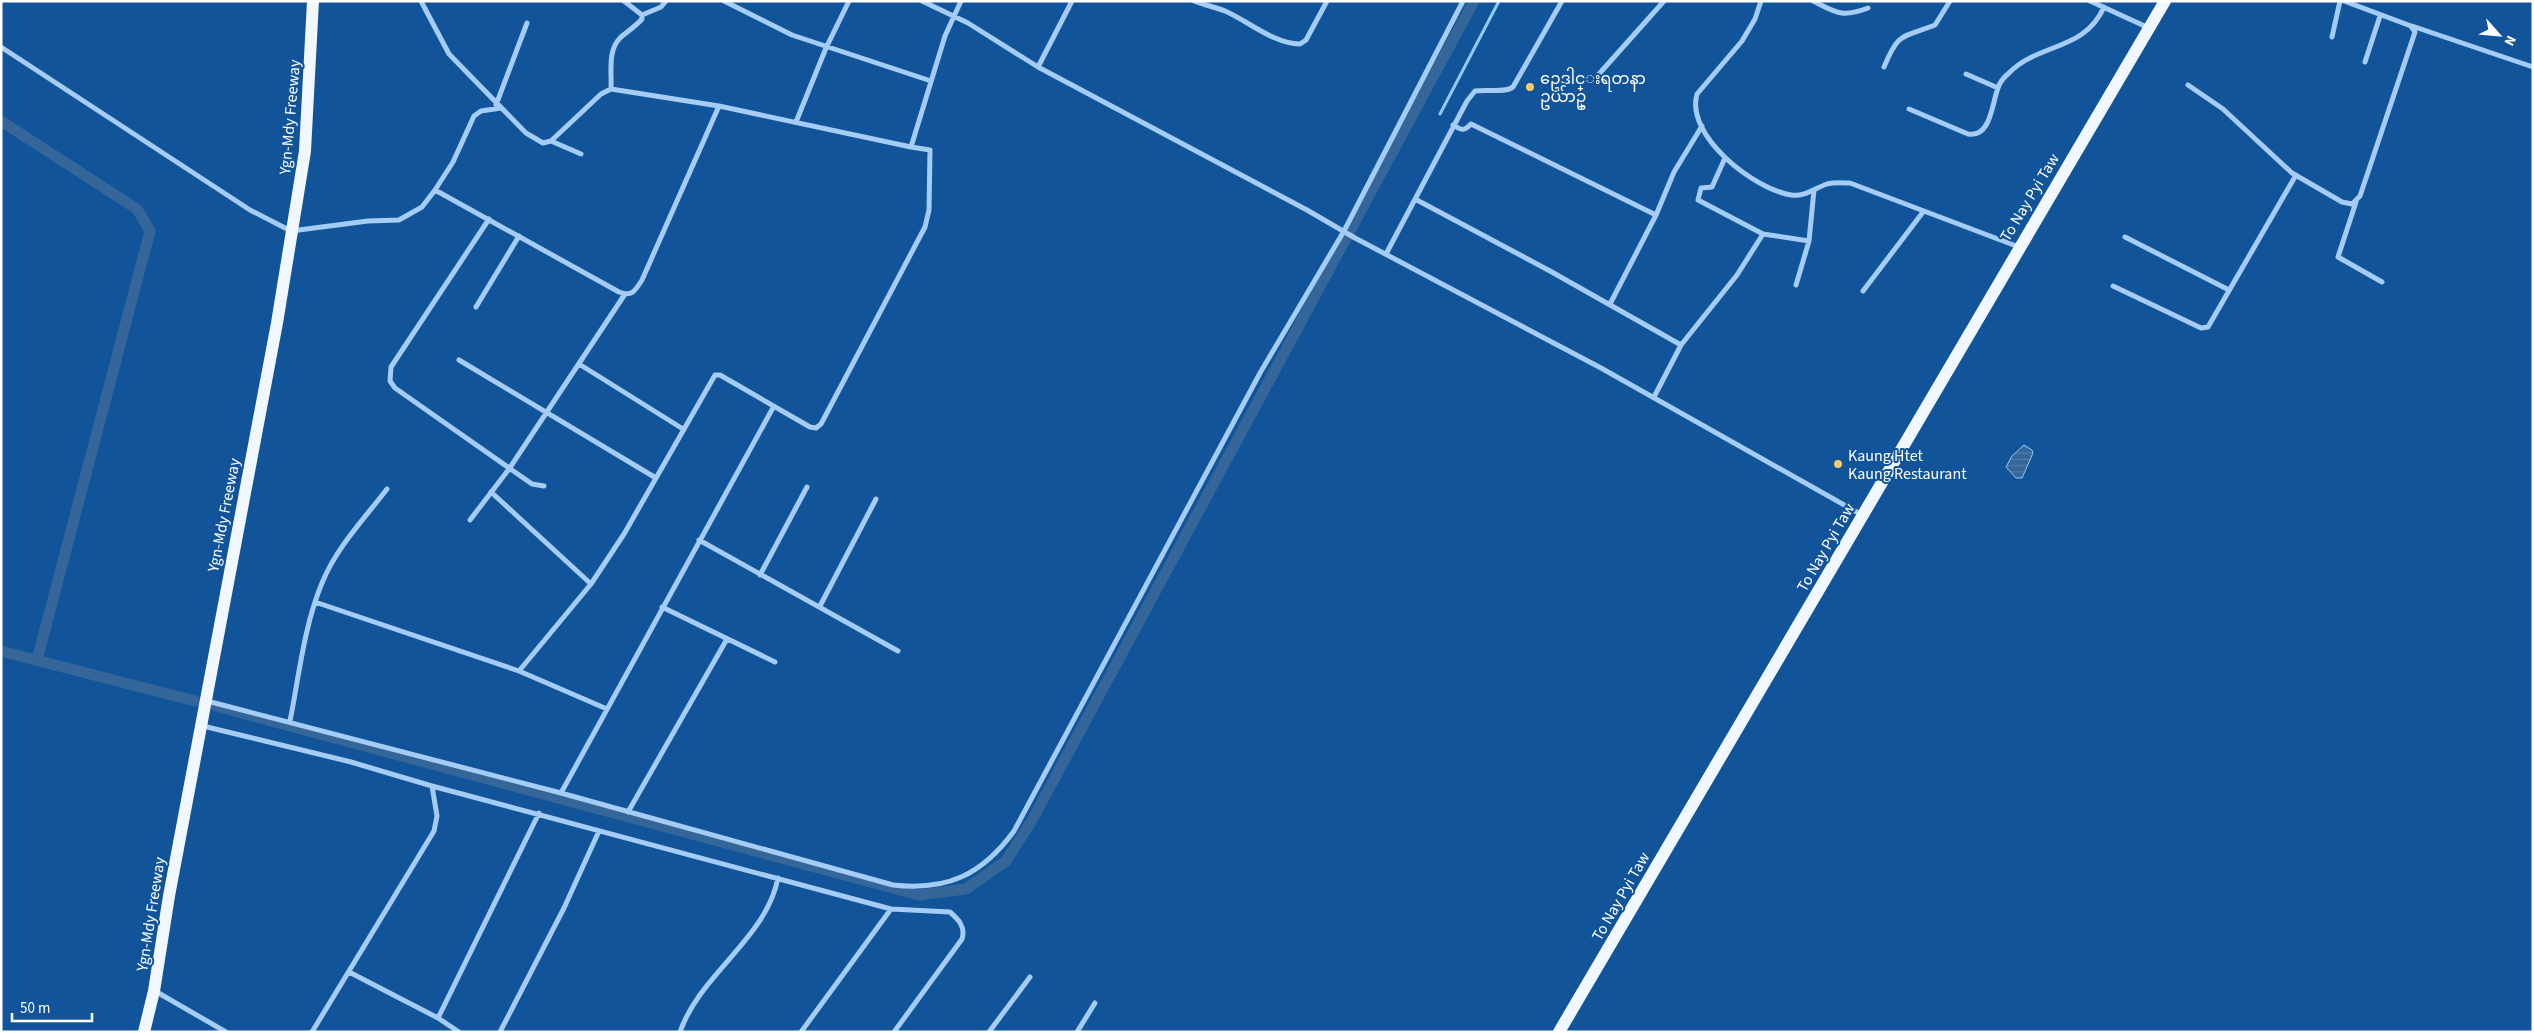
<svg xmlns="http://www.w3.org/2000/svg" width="2534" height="1033" font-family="'Source Sans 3','Noto Sans Myanmar',sans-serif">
  <defs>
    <pattern id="water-rules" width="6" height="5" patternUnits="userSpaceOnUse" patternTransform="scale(1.25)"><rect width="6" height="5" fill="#356699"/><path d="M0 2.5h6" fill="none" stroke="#537da8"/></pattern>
  </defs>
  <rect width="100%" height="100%" fill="#11549a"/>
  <path fill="url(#water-rules)" stroke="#95c8f8" d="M2024,445l8,5 1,3 -11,25h-6l-10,-11 6,-11z"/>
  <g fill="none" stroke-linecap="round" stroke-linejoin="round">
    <path stroke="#95c8f8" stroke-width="3" d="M1440,114l59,-113"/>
    <path stroke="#356699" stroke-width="11" d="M1,121l136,88 13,22 -113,429
      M1,651l194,50
      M216,706l703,189 47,-6 40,-28 25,-39 443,-821"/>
    <path stroke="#a4ccf4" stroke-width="5" d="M421,1l28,53 77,79 17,10 8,-2 50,-47 10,-5 108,17 192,41 34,-111 16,-35
      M624,1l18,14
      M724,1l68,34 139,46
      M922,1l46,22 70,44 269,143 48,28 246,130 261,147
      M1194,1c10,4 21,6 31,10 23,10 49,33 75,33l6,-4 21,-39
      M1761,1l-6,18 -13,22 -45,53c-12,42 57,95 94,101 14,2 24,-7 36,-11 8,-2 16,-1 23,-1l169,64
      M1813,1c24,12 29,17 55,7
      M2090,1l59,27
      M2412,26l121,41
      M2332,37l8,-36
      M1,47l249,163 41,21 77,-10 31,-1 23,-13 13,-17 18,-28 21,-46 7,-5 20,-3
      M2365,62l15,-46
      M1038,67l34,-66
      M1884,67c15,-36 18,-29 51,-42l15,-24
      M1599,74l65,-73
      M1966,74l32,14
      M2188,85l35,24 69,64 50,29 10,2 8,-8 55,-164 -4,-6 -67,-25
      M611,89c1,-17 -4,-39 10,-52 7,-6 15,-11 21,-18v-4l19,-8 5,-6
      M496,105l31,-82
      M1909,109l59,25c23,4 24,-31 30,-46 2,-6 6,-11 11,-15 29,-30 76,-22 95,-66
      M796,122l30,-74 23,-47
      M1453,125c9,5 10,7 18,-1l185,91
      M551,141l30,13
      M1725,158l-13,29 -11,1 -3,12 65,34 46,7
      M435,190l184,102c13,5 16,-1 23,-12l77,-174
      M1415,199l135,72 131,74
      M2356,202l-18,55 44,25
      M489,219l-98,148 -1,14 5,7 137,96 12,2
      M2125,237l104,53
      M1386,254l81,-153 8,-10c11,-2 31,2 38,-4l49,-86
      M1796,285l13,-44 5,-51
      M2113,286l88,42 7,-1 88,-152
      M1863,291l60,-79
      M1610,304l46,-89 18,-43 28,-46
      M476,307l43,-71
      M459,360l197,118
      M579,364l104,65
      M1654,397l27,-52 56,-70 26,-41
      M491,492l100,92
      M470,520l39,-51 116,-175
      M699,540l199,111
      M760,575l47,-88
      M315,602l204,69 88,38
      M820,606l56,-107
      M662,607l113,55
      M519,671l72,-87 33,-50 91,-159h5l90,52 6,1 5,-4 104,-197 4,-17 1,-60 -19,-3
      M207,701l354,92 332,92c54,6 89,-10 121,-54l246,-458 84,-142 119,-230
      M290,721c9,-45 14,-95 32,-138 14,-35 42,-64 65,-94
      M203,726l148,36 81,24 459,123 59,3c8,7 16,15 12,27l-68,93
      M561,793l213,-387
      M628,812l99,-173
      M349,972l89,46 21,14
      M155,991l71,41
      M438,1018l101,-205
      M312,1032l122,-201 3,-15 -5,-30
      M500,1032l64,-124 35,-77
      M680,1032c20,-58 86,-93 98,-154
      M801,1032l90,-123
      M989,1032l41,-55
      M1077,1032l18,-29"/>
    <path stroke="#f1f7ff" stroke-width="12" d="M144,1032l10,-41 15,-95 108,-573 28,-172 8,-150
      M1559,1032l606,-1031"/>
  </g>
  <g fill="#ffcb67" stroke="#11549a" stroke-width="2">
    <circle cx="1530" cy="87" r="5"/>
    <circle cx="1838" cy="464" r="5"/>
  </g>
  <g text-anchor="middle" stroke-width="4" stroke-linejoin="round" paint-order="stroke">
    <g font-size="16" fill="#fff" stroke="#11549a" text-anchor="start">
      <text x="1540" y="84">ဥေဒါင္းရတနာ<tspan x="1540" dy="18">ဥယ်ာဥ္</tspan></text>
      <text x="1848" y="461">Kaung Htet<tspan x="1848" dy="18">Kaung Restaurant</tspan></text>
    </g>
    <g font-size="16" fill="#fff" stroke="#11549a">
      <text transform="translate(289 117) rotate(-85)" y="6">Ygn-Mdy Freeway</text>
      <text transform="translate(2029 197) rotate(-59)" y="6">To Nay Pyi Taw</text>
      <text transform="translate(223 515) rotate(-79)" y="6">Ygn-Mdy Freeway</text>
      <text transform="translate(1825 547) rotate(-60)" y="6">To Nay Pyi Taw</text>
      <text transform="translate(1620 896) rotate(-60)" y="6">To Nay Pyi Taw</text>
      <text transform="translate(150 914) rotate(-81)" y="6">Ygn-Mdy Freeway</text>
    </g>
  </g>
  <rect width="2534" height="1033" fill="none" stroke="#ffffff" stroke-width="5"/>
  <g transform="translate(2499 35) rotate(117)" stroke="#11549a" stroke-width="4" paint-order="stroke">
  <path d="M0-4L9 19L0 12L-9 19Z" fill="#ffffff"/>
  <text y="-8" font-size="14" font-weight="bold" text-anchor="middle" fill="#ffffff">N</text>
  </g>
  <path d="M12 1013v8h80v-8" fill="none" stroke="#ffffff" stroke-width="2.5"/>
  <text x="20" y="1013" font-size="15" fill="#ffffff" stroke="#11549a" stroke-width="4" paint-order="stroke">50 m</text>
</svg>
